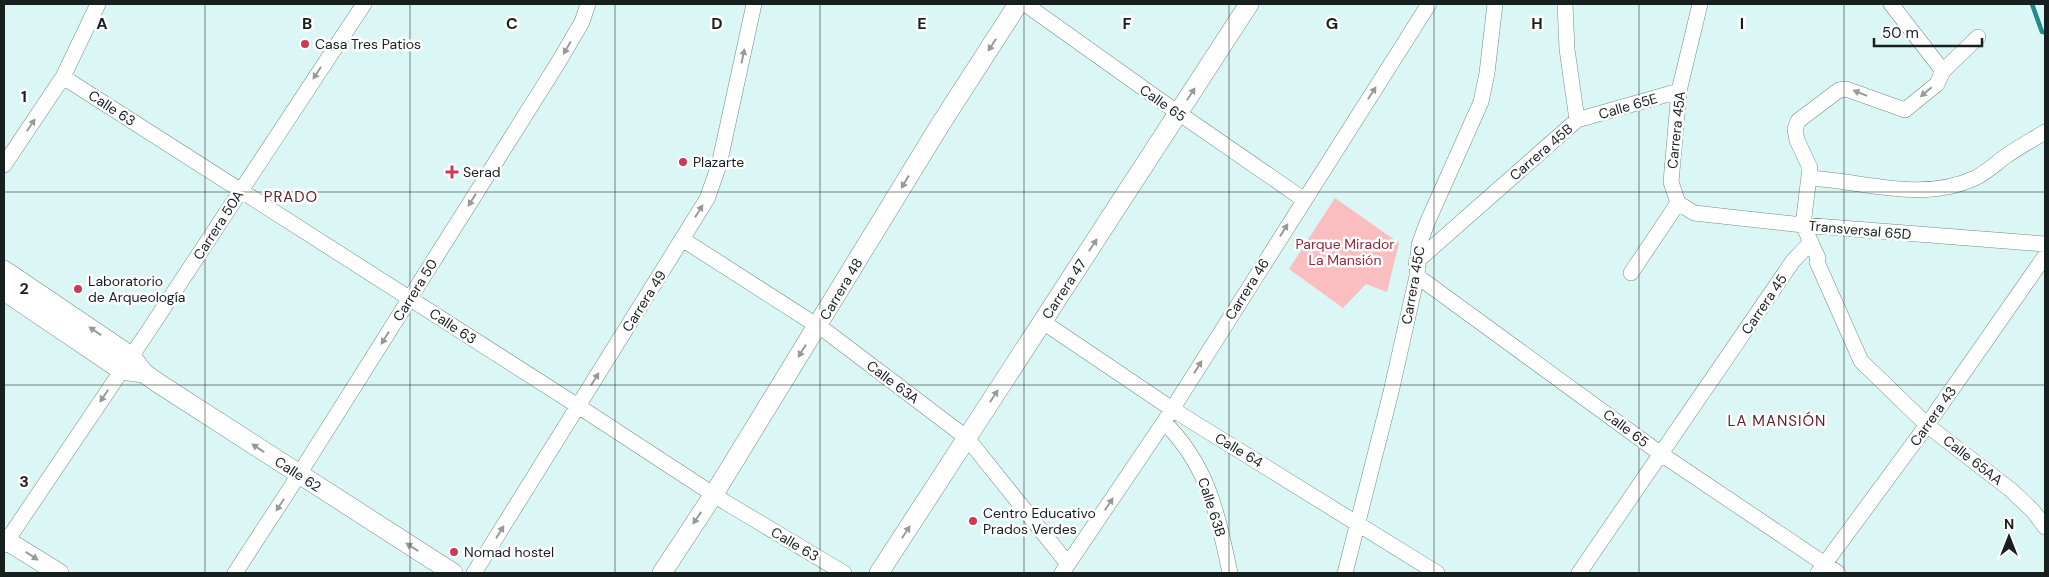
<svg xmlns="http://www.w3.org/2000/svg" width="2049" height="577" font-family="'DM Sans',sans-serif">
  <rect width="100%" height="100%" fill="#dbf7f5"/>
  <path fill="#fabdc0" d="M1335,198l64,45 -12,49 -21,-8 -23,24 -54,-39z"/>
  <g fill="none" stroke-linecap="round" stroke-linejoin="round">
    <path stroke="#228c89" stroke-width="4.5" d="M2032,4l10,28h3"/>
    <defs>
      <path id="minor" d="M1025,4l139,99 139,96
        M1565,4l2,45 10,71
        M1891,4l52,67
        M1978,37l-35,34 -6,13 -32,26 -59,-21 -7,1 -41,31 -3,8 2,11 13,28 -7,57 15,33 -1,4 44,99 67,65 83,64 22,21 12,16
        M63,77l515,329 147,96 119,71
        M4,165l59,-88 35,-73
        M1809,178c55,3 112,25 166,0 11,-5 21,-15 31,-22 13,-9 26,-16 39,-24
        M1678,203l16,10 109,12 242,19
        M1678,203l-7,-21 8,-91 21,-87
        M682,239l145,93 140,106 101,126
        M1416,262l161,-142 102,-29
        M1631,273l47,-70
        M1417,276l244,178 177,119
        M1043,322l129,87 265,164
        M1164,422c45,45 53,91 66,151
        M4,545l145,-215 215,-326
        M235,573l56,-86 267,-424 24,-41 6,-18
        M474,573l233,-374 12,-34 35,-161
        M1062,573l102,-151 265,-418
        M1345,573l46,-181 26,-116 2,-31 8,-22 54,-121 6,-29 8,-69
        M1579,573l214,-312 18,-19
        M1818,573l109,-148 118,-169"/>
      <path id="major" d="M4,270l127,86 13,17 14,10 295,190
        M4,291l117,79 23,3
        M4,539l55,34
        M662,573l52,-79 226,-369 78,-121
        M879,573l370,-569"/>
    </defs>
    <use href="#minor" stroke="#728c8b" stroke-width="16"/>
    <use href="#major" stroke="#728c8b" stroke-width="20"/>
    <use href="#minor" stroke="#fff" stroke-width="15"/>
    <use href="#major" stroke="#fff" stroke-width="19"/>
  </g>
  <defs><path id="oneway-solid" d="M-6-.8H1V-3.2L6.5 0L1 3.2V.8H-6Z" transform="scale(1.25)"/></defs>
  <g fill="#969b9a">
    <use href="#oneway-solid" transform="translate(992 45) rotate(123)"/>
    <use href="#oneway-solid" transform="translate(567 48) rotate(120)"/>
    <use href="#oneway-solid" transform="translate(743 56) rotate(-78)"/>
    <use href="#oneway-solid" transform="translate(317 73) rotate(123)"/>
    <use href="#oneway-solid" transform="translate(1926 92) rotate(140)"/>
    <use href="#oneway-solid" transform="translate(1372 93) rotate(-57)"/>
    <use href="#oneway-solid" transform="translate(1860 93) rotate(-158)"/>
    <use href="#oneway-solid" transform="translate(1191 94) rotate(-57)"/>
    <use href="#oneway-solid" transform="translate(31 125) rotate(-56)"/>
    <use href="#oneway-solid" transform="translate(905 182) rotate(121)"/>
    <use href="#oneway-solid" transform="translate(472 200) rotate(122)"/>
    <use href="#oneway-solid" transform="translate(699 211) rotate(-58)"/>
    <use href="#oneway-solid" transform="translate(1284 230) rotate(-58)"/>
    <use href="#oneway-solid" transform="translate(1093 245) rotate(-57)"/>
    <use href="#oneway-solid" transform="translate(95 331) rotate(-146)"/>
    <use href="#oneway-solid" transform="translate(385 338) rotate(122)"/>
    <use href="#oneway-solid" transform="translate(802 351) rotate(122)"/>
    <use href="#oneway-solid" transform="translate(1198 367) rotate(-58)"/>
    <use href="#oneway-solid" transform="translate(595 379) rotate(-58)"/>
    <use href="#oneway-solid" transform="translate(104 396) rotate(124)"/>
    <use href="#oneway-solid" transform="translate(994 396) rotate(-57)"/>
    <use href="#oneway-solid" transform="translate(258 448) rotate(-147)"/>
    <use href="#oneway-solid" transform="translate(1109 504) rotate(-56)"/>
    <use href="#oneway-solid" transform="translate(280 505) rotate(123)"/>
    <use href="#oneway-solid" transform="translate(697 518) rotate(125)"/>
    <use href="#oneway-solid" transform="translate(500 532) rotate(-58)"/>
    <use href="#oneway-solid" transform="translate(906 532) rotate(-57)"/>
    <use href="#oneway-solid" transform="translate(412 547) rotate(-147)"/>
    <use href="#oneway-solid" transform="translate(32 556) rotate(33)"/>
  </g>
  <path fill="none" stroke="#16201f" stroke-width="1" stroke-opacity="0.55" d="M205,4v569M410,4v569M615,4v569M820,4v569M1024,4v569M1229,4v569M1434,4v569M1639,4v569M1844,4v569M4,192h2041M4,385h2041"/>
  <g fill="#ca3a51" stroke="#fff" stroke-width="2">
    <circle cx="305" cy="44" r="5"/>
    <circle cx="683" cy="162" r="5"/>
    <path d="M449.5 164.5h5v5h5v5h-5v5h-5v-5h-5v-5h5z"/>
    <circle cx="78" cy="289" r="5"/>
    <circle cx="973" cy="521" r="5"/>
    <circle cx="454" cy="552" r="5"/>
  </g>
  <g text-anchor="middle" stroke-width="5" stroke-linejoin="round" paint-order="stroke">
    <g font-size="14" fill="#16201f" stroke="#fff" text-anchor="start">
      <text x="315" y="49">Casa Tres Patios</text>
      <text x="693" y="167">Plazarte</text>
      <text x="463" y="177">Serad</text>
      <text x="88" y="286">Laboratorio<tspan x="88" dy="16">de Arqueología</tspan></text>
      <text x="983" y="518">Centro Educativo<tspan x="983" dy="16">Prados Verdes</tspan></text>
      <text x="464" y="557">Nomad hostel</text>
    </g>
    <g font-size="14" fill="#16201f" stroke="#fff">
      <text transform="translate(1163 103) rotate(35)" y="5">Calle 65</text>
      <text transform="translate(1628 106) rotate(-16)" y="5">Calle 65E</text>
      <text transform="translate(112 108) rotate(33)" y="5">Calle 63</text>
      <text transform="translate(1676 130) rotate(-84)" y="5">Carrera 45A</text>
      <text transform="translate(1541 152) rotate(-41)" y="5">Carrera 45B</text>
      <text transform="translate(218 225) rotate(-57)" y="5">Carrera 50A</text>
      <text transform="translate(1860 230) rotate(5)" y="5">Transversal 65D</text>
      <text transform="translate(1413 285) rotate(-80)" y="5">Carrera 45C</text>
      <text transform="translate(841 289) rotate(-59)" y="5">Carrera 48</text>
      <text transform="translate(1064 289) rotate(-57)" y="5">Carrera 47</text>
      <text transform="translate(1247 289) rotate(-58)" y="5">Carrera 46</text>
      <text transform="translate(415 290) rotate(-58)" y="5">Carrera 50</text>
      <text transform="translate(644 301) rotate(-58)" y="5">Carrera 49</text>
      <text transform="translate(1764 304) rotate(-56)" y="5">Carrera 45</text>
      <text transform="translate(453 326) rotate(33)" y="5">Calle 63</text>
      <text transform="translate(893 382) rotate(37)" y="5">Calle 63A</text>
      <text transform="translate(1933 416) rotate(-55)" y="5">Carrera 43</text>
      <text transform="translate(1626 428) rotate(37)" y="5">Calle 65</text>
      <text transform="translate(1239 450) rotate(31)" y="5">Calle 64</text>
      <text transform="translate(1973 460) rotate(38)" y="5">Calle 65AA</text>
      <text transform="translate(298 474) rotate(33)" y="5">Calle 62</text>
      <text transform="translate(1212 507) rotate(72)" y="5">Calle 63B</text>
      <text transform="translate(795 544) rotate(31)" y="5">Calle 63</text>
    </g>
    <g font-size="14" fill="#952639" stroke="#fff">
      <text x="1345" y="249">Parque Mirador<tspan x="1345" dy="16">La Mansión</tspan></text>
    </g>
    <g font-size="15" letter-spacing="1" fill="#652029" stroke="#fff">
      <text x="291" y="202">PRADO</text>
      <text x="1777" y="426">LA MANSIÓN</text>
    </g>
  </g>
  <g font-size="16" text-anchor="middle" font-weight="bold" fill="#16201f" stroke="#fff" stroke-width="5" stroke-linejoin="round" paint-order="stroke">
    <text x="102" y="29">A</text>
    <text x="307" y="29">B</text>
    <text x="512" y="29">C</text>
    <text x="717" y="29">D</text>
    <text x="922" y="29">E</text>
    <text x="1127" y="29">F</text>
    <text x="1332" y="29">G</text>
    <text x="1537" y="29">H</text>
    <text x="1742" y="29">I</text>
    <text x="24" y="102">1</text>
    <text x="24" y="294">2</text>
    <text x="24" y="487">3</text>
  </g>
  <rect width="2049" height="577" fill="none" stroke="#16201f" stroke-width="10"/>
  <g transform="translate(2009 537)" stroke="#ffffff" stroke-width="4" paint-order="stroke">
  <path d="M0-4L9 19L0 12L-9 19Z" fill="#16201f"/>
  <text y="-8" font-size="14" font-weight="bold" text-anchor="middle" fill="#16201f">N</text>
  </g>
  <path d="M1874 38v8h108v-8" fill="none" stroke="#16201f" stroke-width="2.5"/>
  <text x="1882" y="38" font-size="15" fill="#16201f" stroke="#ffffff" stroke-width="4" paint-order="stroke">50 m</text>
</svg>
